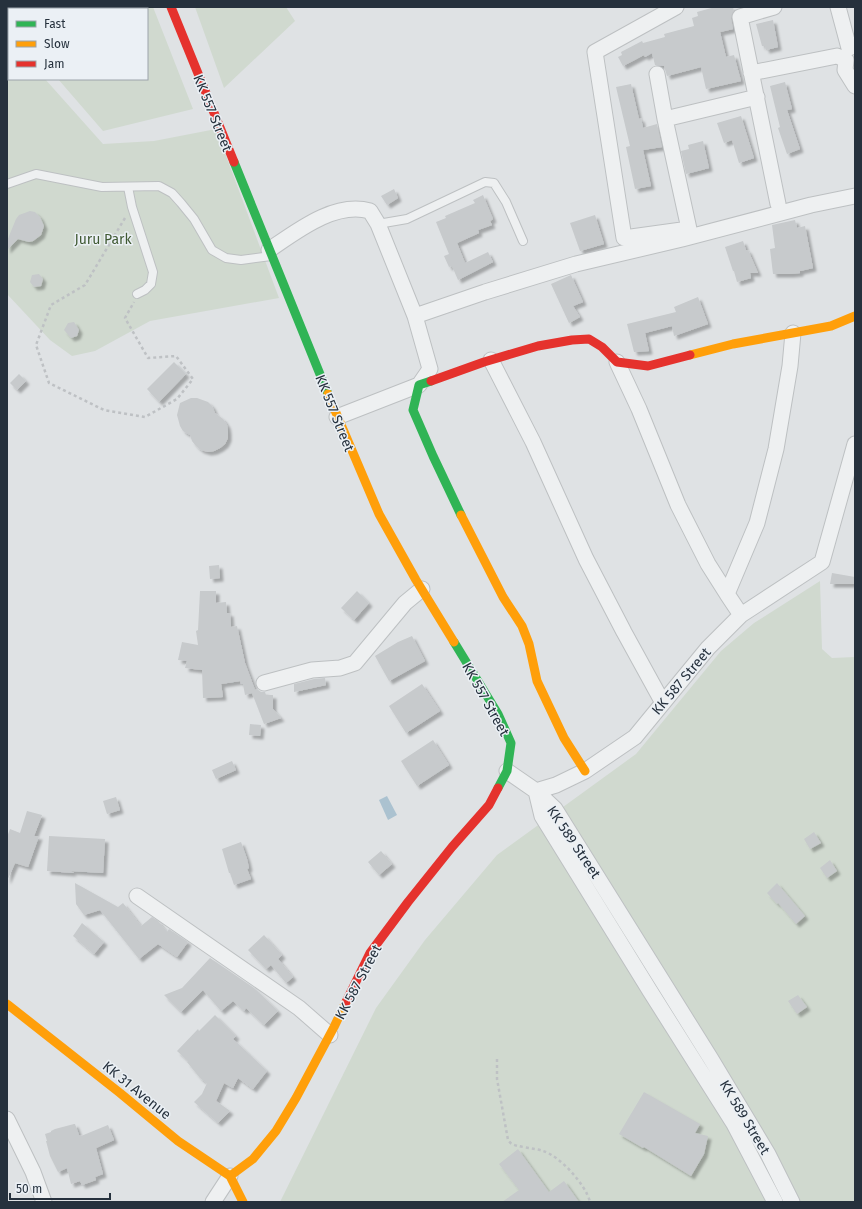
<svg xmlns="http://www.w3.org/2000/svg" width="862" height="1209" font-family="'Fira Sans',sans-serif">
  <defs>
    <filter id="shadow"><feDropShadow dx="3.5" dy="3.5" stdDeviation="1" flood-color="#0004"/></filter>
  </defs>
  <rect width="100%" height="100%" fill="#dfe2e4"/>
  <path fill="#d0d9cf" d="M7,7h146l40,102 -90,22 -45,-52h89v-70h-138v14l-2,-2z
    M195,7h91l9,14 -71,67z
    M7,36l2,3v40h36l58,65 51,-3 62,-12 63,169 -129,23 -55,30 -23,5 -22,-16 -43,-46z
    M820,581l2,68 10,9 23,-1v545h-575l96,-194 49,-68 72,-85 139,-101 85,-103 33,-28z"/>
  <path fill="#abc2d0" d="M387,796l10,19 -9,5 -9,-20z"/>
  <path fill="#c7cacc" filter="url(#shadow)" d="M715,7h18l1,4 -3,7 2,11 -13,3 6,25 8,-2 7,26 -35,8 -5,-22 -34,9 -3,-10 -9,-1 -3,-12 -7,4 -1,-2 -21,11 -5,-9 4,-2 -1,-3 21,-11 1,2 22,-6 -1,-3 30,-8 -2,-8 6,-2 -1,-4z
    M773,20l5,27 -12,3 -1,-4h-3l-6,-22z
    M785,82l7,27 -5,1 13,39 -13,5 -9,-26 2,-1 -10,-41z
    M631,84l8,35 2,-1 2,10 14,-4 5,23 -19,3 8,36 -16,3 -9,-42 4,-1 -14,-59z
    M741,116l13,42 -15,5 -7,-23 -8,3 -7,-20z
    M703,141l6,27 -23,6 -5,-23 8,-2 -1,-4z
    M394,189l4,9 -11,7 -6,-9z
    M483,195l10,24 -3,2 2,4 -14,5 1,3 -22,10 8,20 23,-11 5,10 -35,18 -6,-14 -3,1 -5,-11 5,-2 -13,-32 10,-4 -1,-2 30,-13 -2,-3z
    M30,211l5,1 5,5 4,9 -3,9 -8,6 -4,1 -11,-3 -11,11v-9l9,-22 3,-4z
    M595,215l9,29 -24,7 -10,-28z
    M795,220l2,8 8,-2 8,42 -13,3v2l-10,1h-17l-3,-25 5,-1 -3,-23z
    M743,241l3,9h2l10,23h-8l1,5 -14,4 -3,-11h-1l-8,-24z
    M39,274l4,5 -2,7 -7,1 -4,-5 2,-7z
    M571,275l12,27 -10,4 7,11 -11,6 -18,-39z
    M698,297l10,27 -34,12 -2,-10 -27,7 4,18 -15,1 -7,-28 49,-12 -2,-5z
    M74,322l5,8 -2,6 -6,2 -7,-8 4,-7z
    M174,362l12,12 -27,28 -12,-13z
    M19,374l7,7 -9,9 -7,-7z
    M191,398h6l11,4 4,4 3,7 8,6 4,6 1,6v7l-3,6 -5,4 -6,3 -6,1 -7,-2 -5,-4 -4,-5 -2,-6 -7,-4 -3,-5 -3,-11 3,-12z
    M219,565l1,13 -10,1 -1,-13z
    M832,573l23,4v7h-25z
    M200,591h16v12l10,-1 1,11h3l1,14 6,-1 8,37 10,27 2,-1 4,3h4l1,3h7v14l8,9 -17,6 -12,-31 -7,2 -2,-11h-2l-1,-3 -19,3 2,13 -20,1 -1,-28 -17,-2 2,-7 -9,-1 4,-18 16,3 -2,-14 2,-1z
    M357,591l12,12 -15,17 -13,-12z
    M412,636l13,25 -36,20 -14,-25 23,-14z
    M325,678l1,7 -32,7v-8l20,-5z
    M422,684l18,27 -34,22 -17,-27z
    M250,724l11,1 -1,11 -11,-1z
    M433,740l16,25 -32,21 -16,-25z
    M232,761l4,9 -20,9 -4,-9z
    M116,797l4,13 -13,4 -4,-13z
    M27,811l15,4 -8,21h5l-11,31 -13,-4 -8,18v-44l3,-8 10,4z
    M814,832l7,11 -11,6 -6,-10z
    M49,836l56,3 -2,34 -32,-2 3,2 -27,-2z
    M241,842l6,17 2,9 -2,1 4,10 -17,6 -4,-12h-1l-7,-24z
    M381,851l11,13 -13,11 -11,-13z
    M830,860l7,11 -10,7 -7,-10z
    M75,883l43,24 5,-4 18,23 11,-9 6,4 9,11 2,-3 19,13 -11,15 -19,-13 -19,15 -39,-49 -16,5 -8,-11z
    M777,883l28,33 -9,8 -18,-21 -1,1 -10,-11z
    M82,923l22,19 -10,12 -21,-18z
    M264,935l18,20 -4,4 15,18 -7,6 -15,-18 -5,4 -18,-19z
    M210,958l44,30 24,23 -14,14 -18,-17 -2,3 -11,-10 -12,10 -18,-21 -22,22 -17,-17 18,-7z
    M798,995l9,12 -10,7 -9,-13z
    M215,1015l21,21 -3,3 34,32 -14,18 -15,-11 -5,10 -9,-5 -8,18 14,10 -12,12 -24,-21 8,-8 5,-11 -7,-5 -13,-16 1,-1 -11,-10 21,-22 1,2z
    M644,1092l56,32 -5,9 13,3 -4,18 -13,22 -47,-29 -1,1 -24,-14z
    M74,1124h1l4,11 2,1 27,-11 6,15 -18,8 7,26 -8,3 1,3 -14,5 -2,-4 -9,3 -4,-16 -9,4 -8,-16 -4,-15h1l-2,-7 6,-2v-1l4,-2z
    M518,1149l31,43 15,-11 15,21h-77l17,-12 -20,-26z"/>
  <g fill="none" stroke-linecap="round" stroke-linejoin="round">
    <defs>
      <path id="lane" d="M7,184l29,-10 66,13 57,-1 13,7 9,10 13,16 18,31 14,8 15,2 30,-4
        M128,187l4,20 21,65 -2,12 -6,6 -8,4
        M378,224l29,-5 78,-37 9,1 12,19 17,39"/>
      <path id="street" d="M774,7l-34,10 38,187
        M838,7l11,41 6,-3
        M751,73l86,-17 9,4 -1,10 10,16
        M657,74l8,45 24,110 -65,9 -29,-186 81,-45
        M665,119l92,-22
        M269,250c28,-19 66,-49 101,-39l8,13 37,92 15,53 -11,16 -82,32
        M415,316l70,-24 91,-28 106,-25 129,-34 44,-9
        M491,360l42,82 53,117 38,73 39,71
        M617,362l22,47 39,96 30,59 19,30
        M741,615l-14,-21 30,-71 19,-74 14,-83 3,-33
        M264,683l48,-13 28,-2 15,-5 50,-60 17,-14
        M507,771l29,20 19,18 156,250 57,95 24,48
        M536,791l20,-6 29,-14 50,-34 73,-89 33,-33 81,-53 33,-118
        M536,791l6,25 108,175 84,133 41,78
        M137,896l162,112 31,27
        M7,1119l26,53 11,30
        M213,1202l17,-26"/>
    </defs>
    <use href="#lane" stroke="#bdc0c2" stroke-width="10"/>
    <use href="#street" stroke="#bdc0c2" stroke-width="17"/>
    <path stroke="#bec1c4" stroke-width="2.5" stroke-dasharray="3 3" stroke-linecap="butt" d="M125,218l-40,67 -34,20 -15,40 13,38 55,27 41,7 32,-18 16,-20 -17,-23 -28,2 -23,-40 9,-16
      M497,1059v20l11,61c1,1 2,3 4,4 5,3 23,4 31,7 17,5 43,34 47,51"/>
    <use href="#lane" stroke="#eef0f1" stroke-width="8"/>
    <use href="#street" stroke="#eef0f1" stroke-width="15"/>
    <path stroke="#30b455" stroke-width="9" d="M234,162l94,232
      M431,381l-12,4 -6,25 20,46 28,59
      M454,642l44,72 13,29 -4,28 -9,17"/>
    <path stroke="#ff9f0a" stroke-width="9" d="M690,355l43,-11 98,-18 24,-10
      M328,394l51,120 37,66 38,62
      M461,515l42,82 19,29 7,18 8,37 27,57 21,33
      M7,1004l113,89 58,48 52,35 13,26
      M230,1176l23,-17 23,-28 20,-33 38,-71 12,-25"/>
    <path stroke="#e5322d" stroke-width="9" d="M171,7l63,155
      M431,381l53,-19 54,-16 34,-6 17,-1 13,8 15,15 31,4 42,-11
      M346,1002l24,-49 38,-51 44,-55 37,-42 9,-17"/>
  </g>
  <g text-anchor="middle" stroke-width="3" stroke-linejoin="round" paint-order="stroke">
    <g font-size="14" fill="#26313d" stroke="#ebf0f5">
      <text transform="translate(213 113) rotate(68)" y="5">KK 557 Street</text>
      <text transform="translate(335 413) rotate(68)" y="5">KK 557 Street</text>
      <text transform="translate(681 681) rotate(-50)" y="5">KK 587 Street</text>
      <text transform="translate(486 699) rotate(61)" y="5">KK 557 Street</text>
      <text transform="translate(574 842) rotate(56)" y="5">KK 589 Street</text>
      <text transform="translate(358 982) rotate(-62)" y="5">KK 587 Street</text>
      <text transform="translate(137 1090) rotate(39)" y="5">KK 31 Avenue</text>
      <text transform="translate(745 1117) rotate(59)" y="5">KK 589 Street</text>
    </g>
    <g font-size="14" fill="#3f5932" stroke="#ebf0f5">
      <text x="103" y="244">Juru Park</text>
    </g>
  </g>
  <rect width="862" height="1209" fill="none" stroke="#26313d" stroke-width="16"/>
  <rect x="8" y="8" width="140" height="72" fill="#ebf0f5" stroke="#9ca4ab"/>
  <rect x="16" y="21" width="20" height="6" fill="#30b455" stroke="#9ca4ab"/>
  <text x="44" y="28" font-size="12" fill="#26313d">Fast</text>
  <rect x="16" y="41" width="20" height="6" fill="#ff9f0a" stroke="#9ca4ab"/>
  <text x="44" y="48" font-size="12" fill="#26313d">Slow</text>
  <rect x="16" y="61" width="20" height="6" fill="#e5322d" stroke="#9ca4ab"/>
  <text x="44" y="68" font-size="12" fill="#26313d">Jam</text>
  <path d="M10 1193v6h100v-6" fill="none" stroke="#26313d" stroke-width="2"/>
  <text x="16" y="1193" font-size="12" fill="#26313d" stroke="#ebf0f5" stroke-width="3" paint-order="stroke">50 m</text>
</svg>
